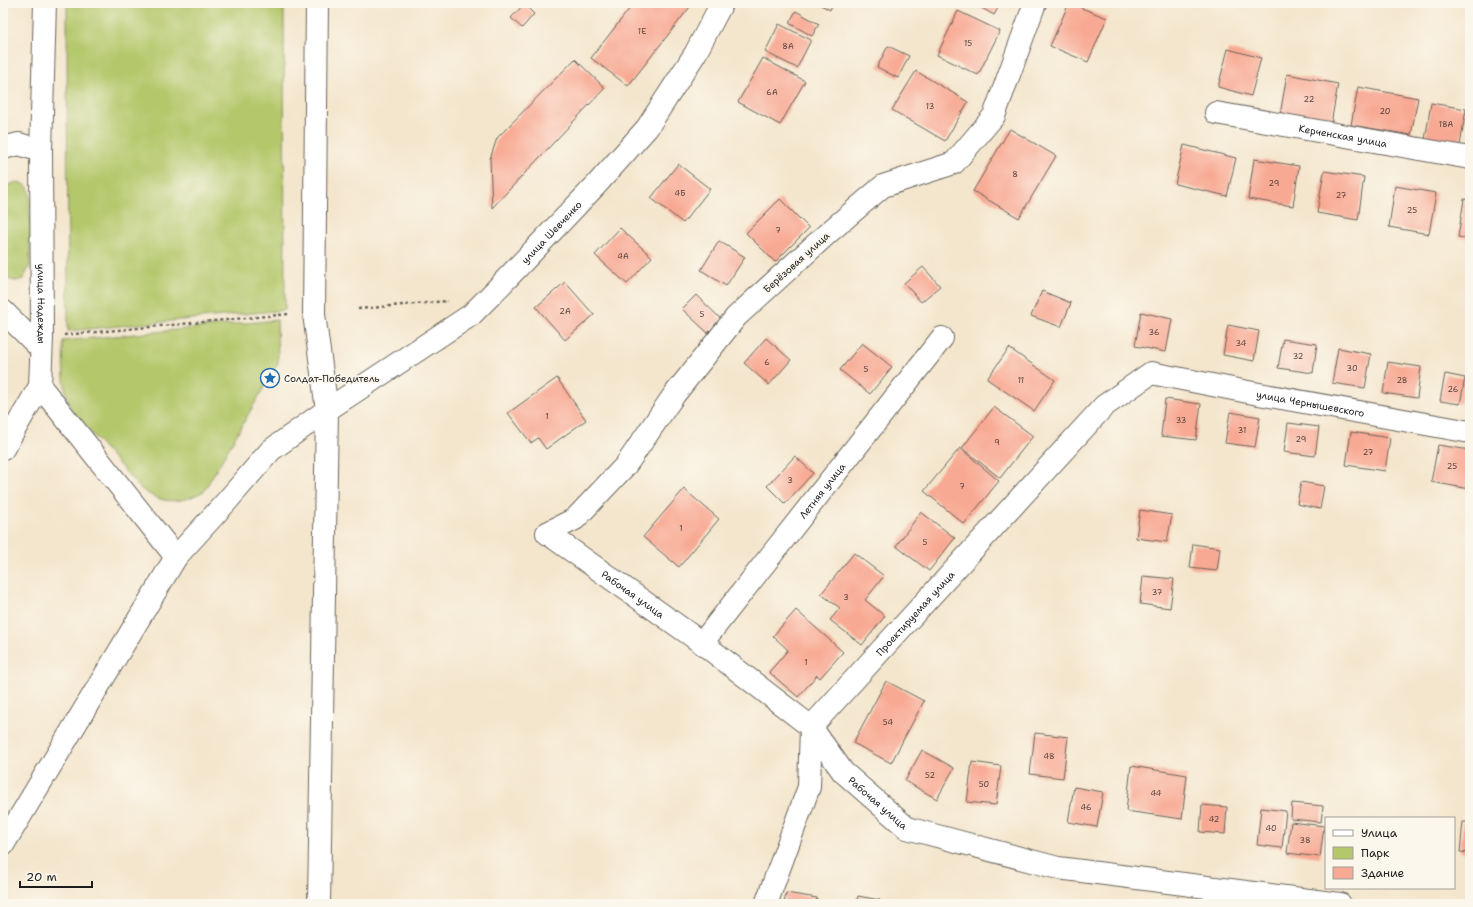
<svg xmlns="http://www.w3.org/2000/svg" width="1473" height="907" font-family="'Shantell Sans',sans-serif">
  <rect width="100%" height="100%" fill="#fbf7ec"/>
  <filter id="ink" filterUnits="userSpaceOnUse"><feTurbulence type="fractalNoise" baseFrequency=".025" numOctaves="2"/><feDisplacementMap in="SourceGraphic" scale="8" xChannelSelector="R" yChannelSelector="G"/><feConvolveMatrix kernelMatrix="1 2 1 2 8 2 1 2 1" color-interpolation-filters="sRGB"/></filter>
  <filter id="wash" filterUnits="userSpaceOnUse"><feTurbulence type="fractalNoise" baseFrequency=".012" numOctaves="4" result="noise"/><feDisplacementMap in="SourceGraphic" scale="16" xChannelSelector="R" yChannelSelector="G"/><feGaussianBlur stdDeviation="0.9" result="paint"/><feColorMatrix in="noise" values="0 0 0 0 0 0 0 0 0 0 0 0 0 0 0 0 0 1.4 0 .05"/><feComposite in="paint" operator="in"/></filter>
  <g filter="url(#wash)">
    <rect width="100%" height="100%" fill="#f4e6cd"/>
    <path fill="#b4c76b" stroke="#687244" d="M67,3h217l1,307 -217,21z
      M17,182l9,3 4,6v75l-7,13 -7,2 -13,-3v-91z
      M277,320l1,43 -74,128c-23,13 -43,14 -64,-3l-66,-74c-13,-23 -10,-47 -11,-73z"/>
    <g id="blocks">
      <path fill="#f8a993" d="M634,3h59l-65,83 -37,-28z
        M817,3h16l-3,7z
        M973,3h28l-7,12z
        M1069,3l38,15 -19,44 -38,-16z
        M524,4l10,10 -12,14 -11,-10z
        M796,11l23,13 -7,12 -23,-13z
        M958,11l42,20 -22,44 -41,-20z
        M779,24l32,16 -14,28 -32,-16z
        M888,46l21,10 -11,22 -21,-11z
        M1228,49l33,9 -10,38 -33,-9z
        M763,58l42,23 -25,44 -42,-23z
        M575,59l30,29 -113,120 -2,-49 7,-21z
        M916,71l52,31 -23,39 -53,-31z
        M1287,74l51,10 -7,40 -51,-9z
        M1358,87l60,11 -7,37 -60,-10z
        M1431,103l35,6 -6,36 -35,-5z
        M1010,129l46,27 -37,62 -46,-27z
        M1184,145l52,13 -9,38 -52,-12z
        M1254,159l45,7 -6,40 -45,-7z
        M678,164l32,25 -27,34 -32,-25z
        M1324,171l40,6 -6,43 -41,-7z
        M1395,186l41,7 -7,41 -40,-7z
        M780,199l29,29 -34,34 -29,-29z
        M1464,199l6,1v39l-12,-2z
        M620,228l32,29 -25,27 -32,-29z
        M719,241l26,16 -19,29 -25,-16z
        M923,267l17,19 -19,16 -17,-19z
        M565,282l29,33 -29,25 -29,-33z
        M1042,291l29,12 -10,24 -30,-11z
        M696,295l25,24 -13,14 -26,-24z
        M1141,312l31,7 -6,33 -31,-6z
        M1228,325l31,6 -5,30 -31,-6z
        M766,338l25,22 -22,25 -25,-22z
        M1283,339l34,5 -4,29 -35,-5z
        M862,343l30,24 -22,27 -30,-24z
        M1009,348l46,32 -21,31 -47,-32z
        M1338,348l33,6 -6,34 -33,-5z
        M1388,362l33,5 -4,31 -34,-5z
        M1445,374l20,4 -5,26 -20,-3z
        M557,378l29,42 -40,29 -8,-11 -7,5 -23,-30z
        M1165,399l36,5 -5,36 -35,-4z
        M994,407l39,29 -33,42 -38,-30z
        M1230,412l30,5 -5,30 -30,-4z
        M1288,423l31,4 -4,29 -31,-4z
        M1351,432l39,6 -5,33 -39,-6z
        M1438,445l32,5v39l-39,-7z
        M960,448l39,33 -35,43 -40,-33z
        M795,456l18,17 -28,31 -18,-18z
        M1301,482l23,4 -4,23 -23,-5z
        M684,489l35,30 -40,48 -36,-30z
        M1140,510l32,5 -5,27 -31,-4z
        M921,512l34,26 -26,33 -33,-25z
        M1193,544l27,4 -3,23 -27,-3z
        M854,553l30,23 -19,24 20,16 -23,29 -32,-25 10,-12 -19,-14z
        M1143,576l31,3 -4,29 -30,-4z
        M796,610l47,42 -23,26 -3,-3 -19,22 -29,-25 19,-22 -15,-14z
        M886,681l38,20 -33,62 -38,-20z
        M1035,733l33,4 -5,41 -33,-4z
        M922,750l32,18 -17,31 -32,-18z
        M972,762l29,4 -5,39 -29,-3z
        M1131,766l56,9 -5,44 -56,-8z
        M1074,787l29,5 -6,35 -29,-5z
        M1292,803l31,3 -2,16 -30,-3z
        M1202,805l25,2 -2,27 -25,-2z
        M1261,808l25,3 -4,37 -25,-3z
        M1291,822l33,4 -4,31 -33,-4z
        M1463,822h7v31l-10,-1z
        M786,893l31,5 -1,6h-32z
        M858,896l22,4 -1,4h-23z"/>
    </g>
  </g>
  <g filter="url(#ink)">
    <use href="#blocks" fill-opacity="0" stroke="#68635a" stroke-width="1"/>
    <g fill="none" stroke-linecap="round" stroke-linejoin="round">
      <defs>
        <g id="minor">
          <path id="s1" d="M45,3l-4,148 1,186 -2,49 136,171"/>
          <path id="s2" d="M1035,3l-41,113 -40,47 -71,23 -55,47 -92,84 -62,78 -48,70 -51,54 -28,14 155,110 109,84 32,45 64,56 151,40 282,36"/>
          <path id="s3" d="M1216,113l254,45"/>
          <path d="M3,148l16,-4 22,7"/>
          <path d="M3,311l38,38"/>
          <path d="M3,449l37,-63"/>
          <path id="s4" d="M702,643l240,-305"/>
          <path d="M3,845l173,-288 51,-56 44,-51 56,-40"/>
          <path id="s5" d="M766,904l43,-117 2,-60 293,-321 47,-33 97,19 222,40"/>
        </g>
        <g id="major">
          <path d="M317,3l-3,311 13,96 -8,494"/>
          <path id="s6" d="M327,410l144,-95 22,-22 104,-109 50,-56 48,-74 27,-51"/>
        </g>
      </defs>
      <use href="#minor" stroke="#68635a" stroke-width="24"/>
      <use href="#major" stroke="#68635a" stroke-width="24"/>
      <path stroke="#68635a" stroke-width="2.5" stroke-dasharray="3 3" stroke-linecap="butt" d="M358,309l90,-8
        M64,335l225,-21"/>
      <use href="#minor" stroke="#fff" stroke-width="22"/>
      <use href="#major" stroke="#fff" stroke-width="22"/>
    </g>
  </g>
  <defs>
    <symbol id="sight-ring" viewBox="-11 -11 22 22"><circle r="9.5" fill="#fbf7ec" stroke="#1f6fb2" stroke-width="1.5"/><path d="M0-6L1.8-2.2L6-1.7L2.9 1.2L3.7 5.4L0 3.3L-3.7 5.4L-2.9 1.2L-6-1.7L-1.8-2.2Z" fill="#1f6fb2"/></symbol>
  </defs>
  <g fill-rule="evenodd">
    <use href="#sight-ring" x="259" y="367" width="22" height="22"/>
  </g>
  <g text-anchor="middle" stroke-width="3.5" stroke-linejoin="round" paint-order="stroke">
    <g font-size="8" fill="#533f3a">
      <text x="642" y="34">1Е</text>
      <text x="968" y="46">15</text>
      <text x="788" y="49">8А</text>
      <text x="772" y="95">6А</text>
      <text x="1309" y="102">22</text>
      <text x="930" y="109">13</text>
      <text x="1385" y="114">20</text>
      <text x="1446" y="127">18А</text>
      <text x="1015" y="177">8</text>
      <text x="1274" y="186">29</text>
      <text x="680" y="196">4Б</text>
      <text x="1341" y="198">27</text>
      <text x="1412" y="213">25</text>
      <text x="778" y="233">7</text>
      <text x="623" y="259">4А</text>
      <text x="565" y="314">2А</text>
      <text x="702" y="317">5</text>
      <text x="1154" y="335">36</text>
      <text x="1241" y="346">34</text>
      <text x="1298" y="359">32</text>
      <text x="767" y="365">6</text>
      <text x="1352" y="371">30</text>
      <text x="866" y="372">5</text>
      <text x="1021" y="383">11</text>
      <text x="1402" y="383">28</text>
      <text x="1453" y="392">26</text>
      <text x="547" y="419">1</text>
      <text x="1181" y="423">33</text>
      <text x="1242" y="433">31</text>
      <text x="1301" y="442">29</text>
      <text x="997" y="445">9</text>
      <text x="1368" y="455">27</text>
      <text x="1452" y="469">25</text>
      <text x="790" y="483">3</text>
      <text x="962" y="489">7</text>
      <text x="681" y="531">1</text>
      <text x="925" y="545">5</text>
      <text x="1157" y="595">37</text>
      <text x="846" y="600">3</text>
      <text x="806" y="665">1</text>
      <text x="888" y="725">54</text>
      <text x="1049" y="759">48</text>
      <text x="930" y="778">52</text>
      <text x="984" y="787">50</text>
      <text x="1156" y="796">44</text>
      <text x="1086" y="810">46</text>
      <text x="1214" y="822">42</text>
      <text x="1271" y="831">40</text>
      <text x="1305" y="843">38</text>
    </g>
    <g font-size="10" fill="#1c1c1c" stroke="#fbf7ec">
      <text dy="4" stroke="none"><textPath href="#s3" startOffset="129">Керченская улица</textPath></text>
      <text dy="4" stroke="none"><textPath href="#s6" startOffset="288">улица Шевченко</textPath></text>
      <text transform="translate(796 262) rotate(-42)" y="4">Берёзовая улица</text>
      <text dy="4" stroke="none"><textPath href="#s1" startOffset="301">улица Надежды</textPath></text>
      <text dy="4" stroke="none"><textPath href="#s5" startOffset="839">улица Чернышевского</textPath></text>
      <text dy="4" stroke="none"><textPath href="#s4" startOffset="194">Летняя улица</textPath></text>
      <text dy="4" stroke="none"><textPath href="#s2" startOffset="849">Рабочая улица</textPath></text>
      <text dy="4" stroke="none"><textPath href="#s5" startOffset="339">Проектируемая улица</textPath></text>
      <text dy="4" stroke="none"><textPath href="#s2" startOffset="1173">Рабочая улица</textPath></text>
    </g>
    <g font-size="10" fill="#1c1c1c" stroke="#fbf7ec" text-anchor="start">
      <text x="284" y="382">Солдат-Победитель</text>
    </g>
  </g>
  <rect width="1473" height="907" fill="none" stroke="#fbf7ec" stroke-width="16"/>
  <rect x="1325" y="817" width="130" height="72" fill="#fbf7ec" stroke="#a29f99"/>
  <rect x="1333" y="830" width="20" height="6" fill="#ffffff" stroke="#a29f99"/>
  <text x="1361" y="837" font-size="12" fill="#1c1c1c">Улица</text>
  <rect x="1333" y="847" width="20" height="12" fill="#b4c76b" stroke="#a29f99"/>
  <text x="1361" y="857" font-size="12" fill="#1c1c1c">Парк</text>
  <rect x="1333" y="867" width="20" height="12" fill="#f8a993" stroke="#a29f99"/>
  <text x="1361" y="877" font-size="12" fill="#1c1c1c">Здание</text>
  <path d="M20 881v6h72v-6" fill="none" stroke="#1c1c1c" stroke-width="2"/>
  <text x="26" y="881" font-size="12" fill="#1c1c1c" stroke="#fbf7ec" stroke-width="3" paint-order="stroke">20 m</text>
</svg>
